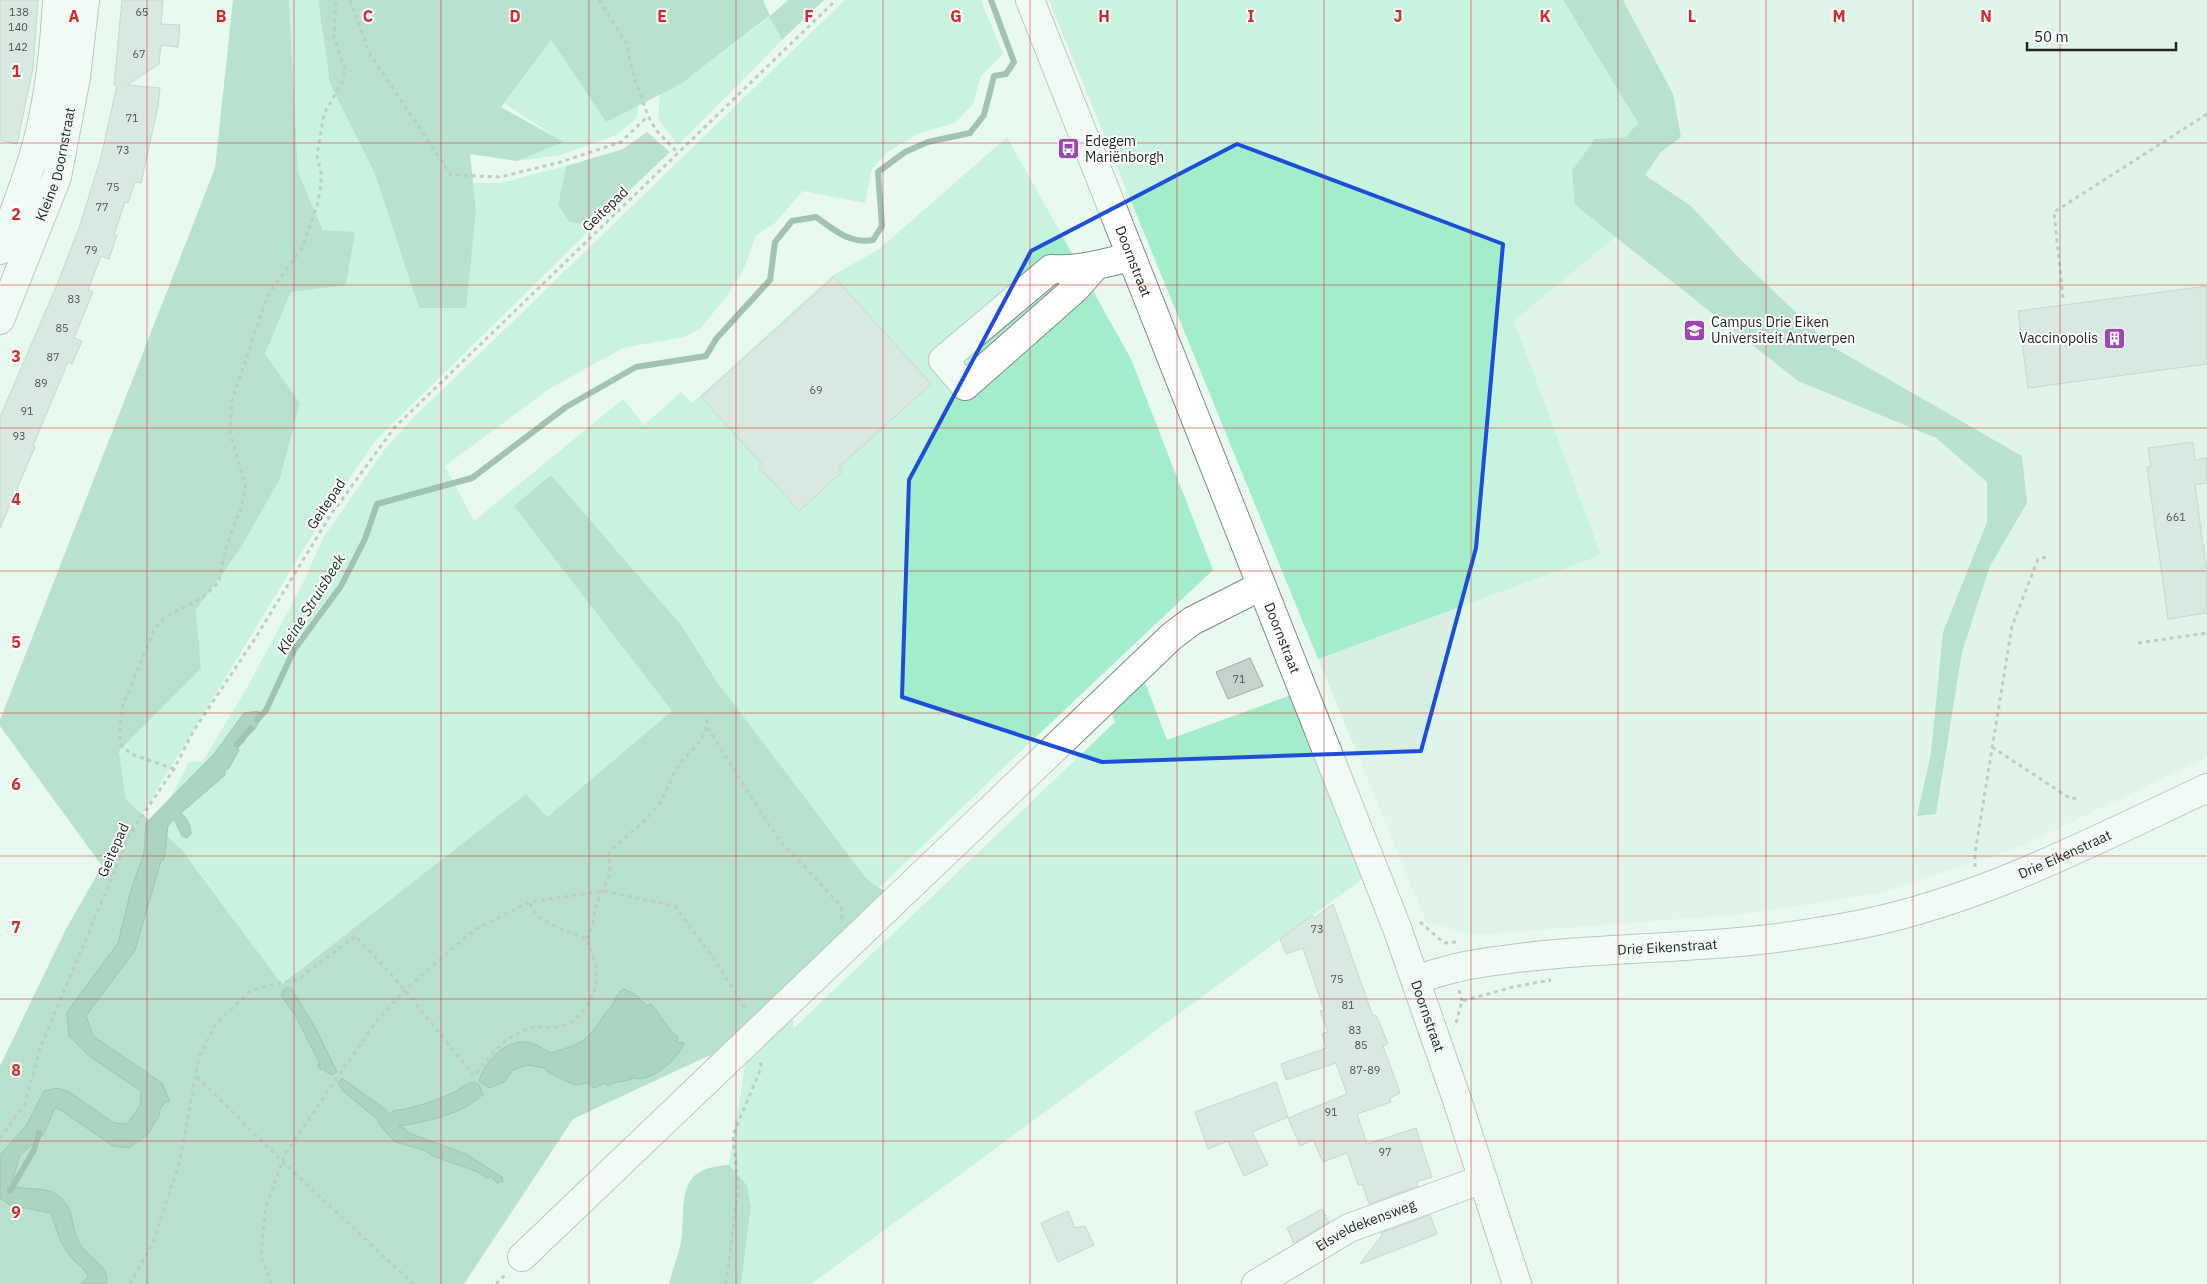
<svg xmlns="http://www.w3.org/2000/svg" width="2207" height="1284" font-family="'IBM Plex Sans',sans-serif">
  <rect width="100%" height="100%" fill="#e8f9f0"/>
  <path fill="#d7f0e3" d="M1049,0h1158v757l-183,88 -139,47 -139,22 -272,21 -48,-13z"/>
  <path fill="#a3edca" d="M289,0h29l12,84 45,90 101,36 -3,-27h27l66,-17 -8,39 11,17 25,4 -218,214 -49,71 -184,302 -17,-14 -7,-48 82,-82 -5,-59 43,-59 41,-72 20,-76 -35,-49 26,-62 32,-62 -25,-58z
    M845,0h136l22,54 -22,22 -8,28 -18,19 -36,10 -33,20 -14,16 -7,34 -62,-12 -29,33 -18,11 -12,34 -18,28 -25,31 -17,9 -61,11 -74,41 -104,77 29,55 149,-122 21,26 37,-33 11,11 141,-128 45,-25 129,-113 124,222 82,211 -211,199 -123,119 -13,-10 -314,-66 -6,6 -20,-23 -244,189 -88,-119 -39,-38 34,-65 14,-1 45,-75 54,-101 21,-47 62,-89 26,-29z
    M1049,0h514l75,124 -12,13 -31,2 -20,66 40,32 -101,84 87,234 -283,104z
    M770,16l12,24 -104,105 -20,-26 2,-25 21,-10z
    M551,40l55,82 32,-17 -1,13 -21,17 -55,20 -44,6 46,-19 -59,-39z
    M1139,667l28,73 135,-49 71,180 -562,413h-70l10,-79 -4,-20 -18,-20 20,-124 42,-41 3,28 321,-306 -9,-22z"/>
  <path fill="#7dc8a5" d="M233,0h56l9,172 25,58 32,2 -9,53 -55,7 -26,62 35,49 -20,76 -41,72 -43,59 5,59 -82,82 7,48 56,51 100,134 244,-190 21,23 125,-106 -158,-205 37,-31 130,150 36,57 149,196 13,10 21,9 -178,170 -14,-11 -135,63 -109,165h-464v-218l66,-137 36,-63 -102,-140v-6l215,-552z
    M318,0h445l7,16 18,-16h36l-42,40 -13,-24 -88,68 -75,38 -55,-82 -50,67 63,35 -47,19 -47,-7 6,56 -10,98h-47l-44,-134 -45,-90z
    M1563,0h60l50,94 8,43 -20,15 -16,23 46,31 49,53 91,87 191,110 5,47 -37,63 -28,86 -26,162 -19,2 14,-63 12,-121 44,-110v-40l-51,-44 -138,-57 -223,-176 -3,-34 23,-32 31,-2 12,-14z
    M647,132l23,20 -78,74 -23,-4 -11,-17 8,-39 57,-17z
    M729,1165l18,20 4,21 -10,78h-72c4,-16 11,-33 13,-49 3,-40 -4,-67 47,-70z"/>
  <path fill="#5fa988" stroke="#4c826a" d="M258,711l4,5 -7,13 -8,7 -3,-3 -4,4 5,4 -8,6 2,3 -10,18 -4,3v4l-44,38c8,8 9,11 10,21l-4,4 -5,-2 -8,-17 -6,7 -4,33 -3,2 -26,89 -49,66 7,20 69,47 8,19h-5l-5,7 -1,7 -11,18 -19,14 -16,-2 -54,-37 -4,-1 -12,27 -23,20 -9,31c14,4 34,1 45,8 21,14 13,32 24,50 8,14 31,22 26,40h-25l7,-7c-3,-10 -15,-15 -20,-24 -9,-12 -12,-26 -17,-40l-41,-8 -10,-7v-43l26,-29 18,-35 13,-3 11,3 46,32 13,1 14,-20v-13l-52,-35 -20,-20 -2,-24 51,-69 13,-53 13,-37 2,-30 68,-69 30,-41z
    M285,988h6l24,39 22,45 -5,3 -7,-4v-3l-4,2 -4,-4 3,-2 -24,-47 -15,-22z
    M623,989l12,5 12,12 4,-2c10,10 15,25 27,33l-1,5 7,1c-5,16 -36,43 -53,34l1,2c-8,3 -19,2 -24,7l-3,-3 -11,5 -6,-5 -13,2 -26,-12 -5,-5 -16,-3 -15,5 -9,12 -15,6 -10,-7c5,-18 26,-41 46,-39 9,0 18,7 26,11 12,-4 25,-7 35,-15 10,-8 16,-22 24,-30 5,-6 6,-14 13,-19z
    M342,1078l43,31 4,5 6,-4c8,2 55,-14 63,-20 5,-4 8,-6 16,-8l5,3 4,9c-17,19 -60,29 -85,32l6,2 5,5 57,21 36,23 1,4 -6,2 -6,-6 -4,1 -9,-6 -45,-16 -9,-6 -29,-8 -17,-19v-3l-35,-29 -5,-8z"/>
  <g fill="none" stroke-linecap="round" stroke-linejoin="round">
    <path stroke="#4c826a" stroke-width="6" d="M257,720l9,-10 28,-60 47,-64 24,-47 12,-35 95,-26 94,-71 70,-40 70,-11 10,-17 54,-59 5,-38 17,-21 24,-4c18,13 34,27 57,23l9,-14 -4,-54 27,-20 23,-10 42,-9 14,-18 10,-39 12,-2 8,-12 -23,-62
      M237,745l14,-17
      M10,1191l24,-41 5,-17"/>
  </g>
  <path fill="#c4d4cc" stroke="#9eada5" d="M0,0h38l-5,68 -16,76 -17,-4z
    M122,0h41l-2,24 19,1 -2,22 -17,-2 -2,19 -32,21 33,3 -2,18 -17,77 -6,-1 -7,21 -3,-1 -11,33h3l-8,24 -8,-3 -13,34 5,2 -19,46 8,3 -10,23 -4,-2 -35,84 2,1 -35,81v-111l56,-130 24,-62 21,-68 16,-72h-3z
    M834,277l97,107 -92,83 4,4 -44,40 -40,-44 3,-3 -61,-67z
    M2207,286v78l-179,24 -10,-77z
    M2193,442l2,18 12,-2v25l-12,2 12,89v39l-39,6 -21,-152h4l-3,-19z
    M1250,658l13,28 -35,13 -12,-27z
    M1333,904l40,112 3,-1 6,14 6,15 -5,2 17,47 -10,5 1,4 -34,12 10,30 49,-16 16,49 -16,5 2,4 -49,18 -7,-20 -4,1 -11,-32 -24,9 -10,-22 -13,6 -12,-28 59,-24 -11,-31 -50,17 -5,-16 45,-16 -4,-14 6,-2 -8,-21 4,-1 -21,-62 -17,6 -6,-15 32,-24 2,3z
    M1276,1082l12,35 -36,15 16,33 -24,11 -16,-35 -20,8 -13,-37z
    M1322,1209l7,13 -35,21 -7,-15z
    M1068,1211l7,17 10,-2 9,19 -36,17 -17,-39z
    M1430,1215l7,19 -77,30 22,-29 -1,-2z"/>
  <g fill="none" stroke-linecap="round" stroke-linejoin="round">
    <defs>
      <g id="minor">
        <path id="s1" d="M1030,0l367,928 59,169 61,187"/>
        <path d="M0,250c16,-43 34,-87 43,-132 8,-38 12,-79 14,-118"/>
        <path d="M1096,265l-20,23 -111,98 -22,-26 108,-91c27,2 53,-6 80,-12"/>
        <path id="s2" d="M0,320l57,-143 19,-100 9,-77"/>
        <path id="s3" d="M1416,979c19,-5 39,-12 60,-15 87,-15 175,-14 263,-22 34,-3 69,-8 102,-14 130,-22 248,-85 366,-140"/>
        <path d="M522,1257l650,-621 20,-15 69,-35"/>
        <path id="s4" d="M1256,1284l93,-56 134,-49"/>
      </g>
    </defs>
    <use href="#minor" stroke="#7d8b84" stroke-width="30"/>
    <path stroke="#8a9690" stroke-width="3" stroke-dasharray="4 4" stroke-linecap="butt" d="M350,0l20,54 81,121 49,2 61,-15 60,-20 27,-26
      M599,0l27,43 8,34 14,39 8,14 22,23
      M2063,298l-9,-86 153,-98
      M2138,643l69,-10
      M708,728l68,108 65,70 1,14
      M1992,747l79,52 9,-2
      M174,769l-43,-15 -8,-7 -3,-5v-17l3,-20 31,-75 10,-12 38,-20 17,-16 6,-32 15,-40 5,-18v-9l-15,-50 2,-33 36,-105 34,-47 15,-42 4,-20v-14l-4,-16 3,-19 4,-23 19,-33 2,-12 -11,-31 2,-38
      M1975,867v-14l37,-227 26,-67 9,-2
      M1420,922l24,21 12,-1
      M587,939l6,-17 2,-14 15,-34 -1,-22c16,-15 34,-28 48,-45 8,-11 12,-22 17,-34 12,-23 34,-27 33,-58
      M1459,990l3,11
      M1456,1023l6,-22 51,-14 38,-7
      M197,1077l86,85 130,122
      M0,1138l25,-34 16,-58 90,-214 43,-63 20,-39 62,-93 74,-121 64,-88 442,-428
      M130,1284l23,-41 27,-83 19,-103 18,-35 34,-31 14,-5 33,-7 58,-43 49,54 69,86c17,-21 30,-40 57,-48 8,-3 18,1 27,-1 20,-4 34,-23 38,-43 3,-13 -4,-32 -9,-45l-28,-11 -21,-11 -9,-15
      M271,1284l-10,-28 4,-46 20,-56 90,-131 30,-33 69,-60 55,-28 75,-11 71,15 42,57 29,47
      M496,1284l10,-10
      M726,1284l12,-94 -5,-55 28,-67v-8"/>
    <use href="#minor" stroke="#fff" stroke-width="28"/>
  </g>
  <path d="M0 0H2207V1284H0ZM1237,144l266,100 -27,304 -55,203 -319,11 -200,-65 7,-217 122,-229z" fill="#e8f9f0" fill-opacity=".55" fill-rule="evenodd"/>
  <path fill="none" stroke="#1d4ed8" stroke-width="4" stroke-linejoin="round" d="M1237,144l266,100 -27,304 -55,203 -319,11 -200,-65 7,-217 122,-229z"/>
  <path fill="none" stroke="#d62828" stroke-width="1" stroke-opacity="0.55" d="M147,0v1284M294,0v1284M441,0v1284M589,0v1284M736,0v1284M883,0v1284M1030,0v1284M1177,0v1284M1324,0v1284M1471,0v1284M1618,0v1284M1766,0v1284M1913,0v1284M2060,0v1284M0,143h2207M0,285h2207M0,428h2207M0,571h2207M0,713h2207M0,856h2207M0,999h2207M0,1141h2207"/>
  <defs>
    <symbol id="bus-square" viewBox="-11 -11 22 22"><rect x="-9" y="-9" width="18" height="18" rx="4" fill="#9c47b4" stroke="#fff"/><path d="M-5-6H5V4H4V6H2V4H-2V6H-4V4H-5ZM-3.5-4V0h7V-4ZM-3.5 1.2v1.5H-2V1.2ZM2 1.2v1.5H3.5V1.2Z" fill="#fff"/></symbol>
    <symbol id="university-square" viewBox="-11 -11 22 22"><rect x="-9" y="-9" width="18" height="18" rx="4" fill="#9c47b4" stroke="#fff"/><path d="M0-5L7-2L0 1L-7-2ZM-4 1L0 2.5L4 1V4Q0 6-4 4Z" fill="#fff"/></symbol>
    <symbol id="building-square" viewBox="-11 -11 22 22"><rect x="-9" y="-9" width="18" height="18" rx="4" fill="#9c47b4" stroke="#fff"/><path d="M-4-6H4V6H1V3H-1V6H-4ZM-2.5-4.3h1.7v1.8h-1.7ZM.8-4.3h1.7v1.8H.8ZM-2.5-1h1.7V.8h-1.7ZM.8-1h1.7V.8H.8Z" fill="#fff"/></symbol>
  </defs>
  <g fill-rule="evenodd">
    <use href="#bus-square" x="1056" y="136" width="25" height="25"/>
    <use href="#university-square" x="1682" y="318" width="25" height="25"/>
    <use href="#building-square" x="2102" y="326" width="25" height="25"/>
  </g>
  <g text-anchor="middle" stroke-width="4" stroke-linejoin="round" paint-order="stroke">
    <g font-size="11" fill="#49524d">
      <text x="19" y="16">138</text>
      <text x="142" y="16">65</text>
      <text x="18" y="31">140</text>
      <text x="18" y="51">142</text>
      <text x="139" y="58">67</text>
      <text x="132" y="122">71</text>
      <text x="123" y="154">73</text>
      <text x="113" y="191">75</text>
      <text x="102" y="211">77</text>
      <text x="91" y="254">79</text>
      <text x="74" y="303">83</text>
      <text x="62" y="332">85</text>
      <text x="53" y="361">87</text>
      <text x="41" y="387">89</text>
      <text x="816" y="394">69</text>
      <text x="27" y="415">91</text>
      <text x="19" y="440">93</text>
      <text x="2176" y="521">661</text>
      <text x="1239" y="683">71</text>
      <text x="1317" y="933">73</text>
      <text x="1337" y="983">75</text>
      <text x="1348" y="1009">81</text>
      <text x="1355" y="1034">83</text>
      <text x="1361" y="1049">85</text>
      <text x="1365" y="1074">87-89</text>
      <text x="1331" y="1116">91</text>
      <text x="1385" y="1156">97</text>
    </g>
    <g font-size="14" fill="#202623" stroke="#fff" text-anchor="start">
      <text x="1085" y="146">Edegem<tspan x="1085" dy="16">Mariënborgh</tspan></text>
      <text x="1711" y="327">Campus Drie Eiken<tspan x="1711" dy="16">Universiteit Antwerpen</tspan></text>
      <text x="2098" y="343" text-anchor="end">Vaccinopolis</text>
    </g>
    <g font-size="14" fill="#202623" stroke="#fff">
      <text dy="5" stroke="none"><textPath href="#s2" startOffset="166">Kleine Doornstraat</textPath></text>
      <text transform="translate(605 209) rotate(-44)" y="5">Geitepad</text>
      <text dy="5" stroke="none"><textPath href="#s1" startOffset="281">Doornstraat</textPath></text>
      <text transform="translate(326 504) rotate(-56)" y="5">Geitepad</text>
      <text dy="5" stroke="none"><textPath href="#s1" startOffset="686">Doornstraat</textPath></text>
      <text transform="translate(113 850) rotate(-66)" y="5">Geitepad</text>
      <text dy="5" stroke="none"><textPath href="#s3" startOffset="665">Drie Eikenstraat</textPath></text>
      <text dy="5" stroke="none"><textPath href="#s3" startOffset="254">Drie Eikenstraat</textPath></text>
      <text dy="5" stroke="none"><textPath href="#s1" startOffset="1091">Doornstraat</textPath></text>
      <text dy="5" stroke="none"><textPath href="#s4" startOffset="125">Elsveldekensweg</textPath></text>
    </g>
    <g font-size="15" font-style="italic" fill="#0e3122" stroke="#fff">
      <text transform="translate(311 604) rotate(-58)" y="5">Kleine Struisbeek</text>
    </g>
  </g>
  <g font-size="16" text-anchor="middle" font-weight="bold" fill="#d62828" stroke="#fff" stroke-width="4" stroke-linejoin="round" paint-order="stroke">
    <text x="74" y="22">A</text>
    <text x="221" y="22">B</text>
    <text x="368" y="22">C</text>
    <text x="515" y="22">D</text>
    <text x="662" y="22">E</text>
    <text x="809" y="22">F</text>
    <text x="956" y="22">G</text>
    <text x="1104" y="22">H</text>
    <text x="1251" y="22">I</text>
    <text x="1398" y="22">J</text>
    <text x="1545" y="22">K</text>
    <text x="1692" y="22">L</text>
    <text x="1839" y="22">M</text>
    <text x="1986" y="22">N</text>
    <text x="16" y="77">1</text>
    <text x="16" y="220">2</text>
    <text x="16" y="362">3</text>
    <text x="16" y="505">4</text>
    <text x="16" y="648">5</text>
    <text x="16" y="790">6</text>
    <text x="16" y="933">7</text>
    <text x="16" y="1076">8</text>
    <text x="16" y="1218">9</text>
  </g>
  <path d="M2027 42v8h149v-8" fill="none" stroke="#202623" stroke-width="2.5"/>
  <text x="2034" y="42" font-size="15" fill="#202623" stroke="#ffffff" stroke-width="4" paint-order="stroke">50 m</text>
</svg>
